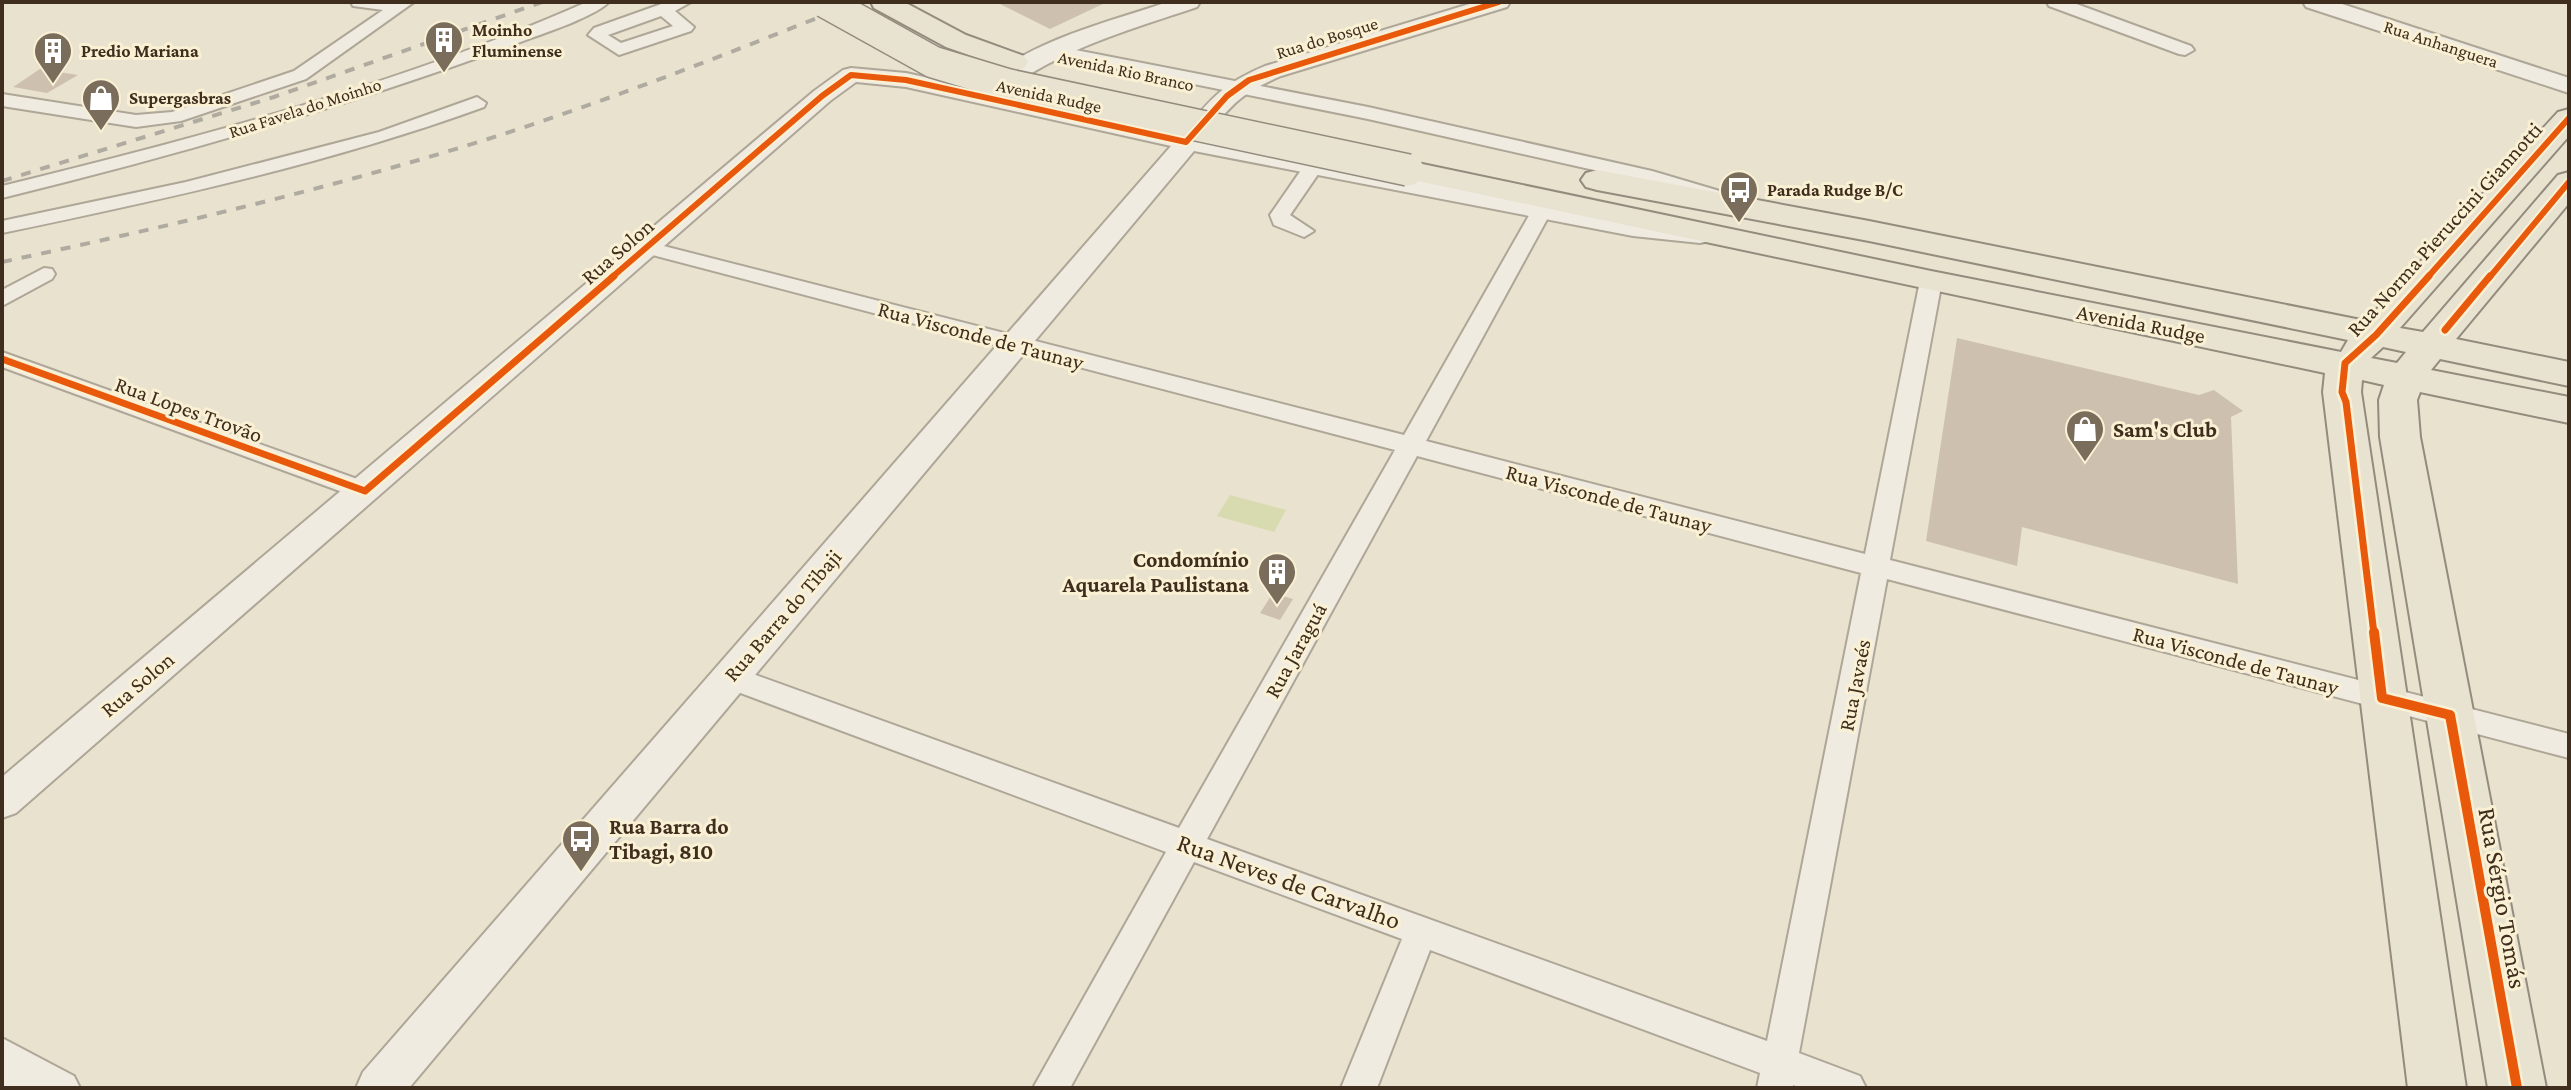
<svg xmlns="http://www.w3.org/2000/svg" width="2571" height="1090" font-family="'Crimson Pro',serif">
  <rect width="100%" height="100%" fill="#e9e2ce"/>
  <path fill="#d8daaf" d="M1230,495l56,15 -12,22 -57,-16z"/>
  <path fill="#cec0ae" d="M996,2h111l-57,27z
    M40,69l38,6 -31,18 -34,-6z
    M1957,338l242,57 15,-5 29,21 -12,6 7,167 -216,-57 -5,39 -91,-25z
    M1273,593l20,6 -13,21 -20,-7z"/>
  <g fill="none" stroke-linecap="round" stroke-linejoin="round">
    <defs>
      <path id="minor" d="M351,2h63l-108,77 -125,42 -45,6 -134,-21v-12l134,21 36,-3 122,-41 89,-61 -30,-4z
        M587,2h22c-15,16 -77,35 -99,44 -166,61 -337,110 -508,152v-12c197,-48 399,-102 585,-184z
        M667,2h24l-16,9 19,16 -3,4 -72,24 -31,-20 6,-7zM661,16l12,10 -52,17 -13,-8z
        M2047,2h24l120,44 3,4 -9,5 -6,-1 -130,-48z
        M1055,46l313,61 284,64 71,21 3,4 -10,6 -69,-20 -279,-63 -319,-64 -3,-4z
        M477,97l9,6 -2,4c-157,57 -319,92 -482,126v-12l184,-39 193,-50z
        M1313,161l10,6 -33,48 24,16 -10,6 -30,-12 -4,-10 36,-52z
        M1541,206l10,6 -125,229 439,113 55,-273 11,-6 8,1 3,5 -52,279 679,174v24l-682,-179 -88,474 61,23 6,12h-65l-8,-3v3h-36l3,-15 -330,-123 -53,138h-36l61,-149 -208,-77 -124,226h-37l133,-236 -447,-167 -4,-8 4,-8 10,-3 10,3 440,159 216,-378 -754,-198 -3,-4 10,-6 756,193 127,-223zM1417,456l444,117 -94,468 -560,-202z
        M44,268l8,1 3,5 -3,5 -50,27v-16z
        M2,352l372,133 4,6 -4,6 -9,3 -9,-3 -354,-130z
        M2,1038l72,38 6,12h-78z"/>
      <path id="tertiary" d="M1168,2h32l-3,5c-68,23 -138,42 -196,87l181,39c29,-34 40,-49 83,-67l211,-64h34l-3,5 -226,69c-42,18 -48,28 -77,62l337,66 92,16 67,7 10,2 4,6 -4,6 -10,2 -67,-7 -439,-85 -785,937h-53l7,-16 808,-926 -265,-59 -50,-5 -26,19 -814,712 -14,5v-41l812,-686 29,-21 8,-2 55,5 73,16c43,-47 130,-67 189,-87z
        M2303,2h33l233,76v15l-263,-86z"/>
      <path id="primary" d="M871,2h33l62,33 58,21 4,6 -4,6 -10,3 -68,-24 -72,-39z
        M2569,109v27l-169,192 23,4 135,-157 11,-3v31l-113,136 113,23v24l-129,-27 -9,11 138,27v26l-149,-31 -3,8 3,37 126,651h-58l-108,-651 -1,-37 5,-15 -22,-5 -1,12 105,696h-58l-85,-696 2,-19 -917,-194 -11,-2 -5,-7 5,-7 11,-2 523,110 410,81 7,-12 -479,-99 -272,-51 -11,-3 -5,-7 5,-7 11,-3 272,51 497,100 192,-209zM2383,347l23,5 -9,11 -26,-5z"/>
    </defs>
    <use href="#minor" stroke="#aea697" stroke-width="4"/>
    <use href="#tertiary" stroke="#aea697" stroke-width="4"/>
    <use href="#primary" stroke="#938c7e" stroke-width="4"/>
    <use href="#minor" fill="#f0ebe1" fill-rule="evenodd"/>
    <use href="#tertiary" fill="#f0ebe1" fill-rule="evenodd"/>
    <use href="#primary" fill="#e8e2d1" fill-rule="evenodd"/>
    <path stroke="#afaba1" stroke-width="4" stroke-dasharray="10 10" stroke-linecap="butt" d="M2,181l272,-84 268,-95
      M2,262c164,-35 327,-73 486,-123 125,-40 247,-88 369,-137"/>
    <defs>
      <path id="primary-bridge" d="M825,2l108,60 76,23 399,85"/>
    </defs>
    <use href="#primary-bridge" stroke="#938c7e" stroke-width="34" stroke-linecap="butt"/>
    <use href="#primary-bridge" stroke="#e8e2d1" stroke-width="31"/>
    <defs>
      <path id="cycleway-far2" d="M611,278l211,-182 29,-21 55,5 280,62 41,-46 22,-16 250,-78
        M2427,278l142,-160
        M2489,278l80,-96"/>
      <path id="cycleway-far1" d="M2445,330l45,-54
        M2,359l363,132 249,-215
        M2374,634l-28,-232 -4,-10 3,-29 31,-28 53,-59"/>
      <path id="cycleway" d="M2374,632l8,66 68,17 67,373"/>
    </defs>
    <use href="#cycleway-far2" stroke="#faf0d4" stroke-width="10"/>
    <use href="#cycleway-far1" stroke="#faf0d4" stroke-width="12"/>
    <use href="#cycleway" stroke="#faf0d4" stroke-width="15"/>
    <use href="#cycleway-far2" stroke="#e8590c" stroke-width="6"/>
    <use href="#cycleway-far1" stroke="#e8590c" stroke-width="7"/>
    <use href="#cycleway" stroke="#e8590c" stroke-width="10"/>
  </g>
  <defs>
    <symbol id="building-pin" viewBox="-11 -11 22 30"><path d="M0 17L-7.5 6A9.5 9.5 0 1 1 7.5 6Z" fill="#7a6d5b" stroke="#faf0d4"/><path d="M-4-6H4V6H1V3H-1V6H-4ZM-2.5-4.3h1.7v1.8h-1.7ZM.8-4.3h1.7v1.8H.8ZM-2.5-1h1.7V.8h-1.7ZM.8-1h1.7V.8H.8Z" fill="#fff"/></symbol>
    <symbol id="shop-pin" viewBox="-11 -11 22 30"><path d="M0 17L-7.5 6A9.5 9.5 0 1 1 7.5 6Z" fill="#7a6d5b" stroke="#faf0d4"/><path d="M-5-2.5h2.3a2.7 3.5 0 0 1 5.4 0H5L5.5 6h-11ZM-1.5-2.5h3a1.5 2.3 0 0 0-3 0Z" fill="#fff"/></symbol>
    <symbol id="bus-pin" viewBox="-11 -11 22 30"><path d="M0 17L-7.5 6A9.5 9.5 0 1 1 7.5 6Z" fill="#7a6d5b" stroke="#faf0d4"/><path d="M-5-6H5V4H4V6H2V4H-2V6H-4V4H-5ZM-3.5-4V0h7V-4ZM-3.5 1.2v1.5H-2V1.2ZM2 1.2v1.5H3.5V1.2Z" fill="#fff"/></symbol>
  </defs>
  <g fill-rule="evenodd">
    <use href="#building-pin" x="422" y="18" width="44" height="60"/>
    <use href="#building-pin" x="31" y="29" width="44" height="60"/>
    <use href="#shop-pin" x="79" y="76" width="44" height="60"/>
    <use href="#bus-pin" x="1717" y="168" width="44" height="60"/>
    <use href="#shop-pin" x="2063" y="407" width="44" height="60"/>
    <use href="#building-pin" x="1255" y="550" width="44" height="60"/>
    <use href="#bus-pin" x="559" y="817" width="44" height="60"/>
  </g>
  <g text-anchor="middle" stroke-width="6" stroke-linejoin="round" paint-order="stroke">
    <g font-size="18" font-weight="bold" fill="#3f2e1d" stroke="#faf0d4" text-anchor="start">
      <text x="472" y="36">Moinho<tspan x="472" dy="21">Fluminense</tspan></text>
      <text x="81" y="57">Predio Mariana</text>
      <text x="129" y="104">Supergasbras</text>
      <text x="1767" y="196">Parada Rudge B/C</text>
    </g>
    <g font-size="18" fill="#3f2e1d" stroke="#faf0d4">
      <text transform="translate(1327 38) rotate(-17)" y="6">Rua do Bosque</text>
      <text transform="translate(2441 44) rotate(18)" y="6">Rua Anhanguera</text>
      <text transform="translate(1126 71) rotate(12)" y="6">Avenida Rio Branco</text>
      <text transform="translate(1049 96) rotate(12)" y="6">Avenida Rudge</text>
      <text transform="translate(305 108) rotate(-18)" y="6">Rua Favela do Moinho</text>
    </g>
    <g font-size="22" fill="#3f2e1d" stroke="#faf0d4">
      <text transform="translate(2444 229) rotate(-48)" y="8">Rua Norma Pieruccini Giannotti</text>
      <text transform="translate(617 251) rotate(-41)" y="8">Rua Solon</text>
      <text transform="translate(2141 323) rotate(11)" y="8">Avenida Rudge</text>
      <text transform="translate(981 335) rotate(15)" y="8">Rua Visconde de Taunay</text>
      <text transform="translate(189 409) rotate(20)" y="8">Rua Lopes Trovão</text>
      <text transform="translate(1609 498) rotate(15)" y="8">Rua Visconde de Taunay</text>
      <text transform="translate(782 615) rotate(-49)" y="8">Rua Barra do Tibaji</text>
      <text transform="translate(1295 650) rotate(-61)" y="8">Rua Jaraguá</text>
      <text transform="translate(2236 660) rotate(15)" y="8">Rua Visconde de Taunay</text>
      <text transform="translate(137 684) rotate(-40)" y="8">Rua Solon</text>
      <text transform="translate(1854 685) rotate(-79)" y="8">Rua Javaés</text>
    </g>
    <g font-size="22" font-weight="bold" fill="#3f2e1d" stroke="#faf0d4" text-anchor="start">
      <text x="2113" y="437">Sam's Club</text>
      <text x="1249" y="567" text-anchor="end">Condomínio<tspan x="1249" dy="25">Aquarela Paulistana</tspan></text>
      <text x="609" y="834">Rua Barra do<tspan x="609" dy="25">Tibagi, 810</tspan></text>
    </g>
    <g font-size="26" fill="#3f2e1d" stroke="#faf0d4">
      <text transform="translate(1289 881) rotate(20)" y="9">Rua Neves de Carvalho</text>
      <text transform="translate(2503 898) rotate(80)" y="9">Rua Sérgio Tomás</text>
    </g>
  </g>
  <rect width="2571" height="1090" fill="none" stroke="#3f2e1d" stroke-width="8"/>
</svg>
